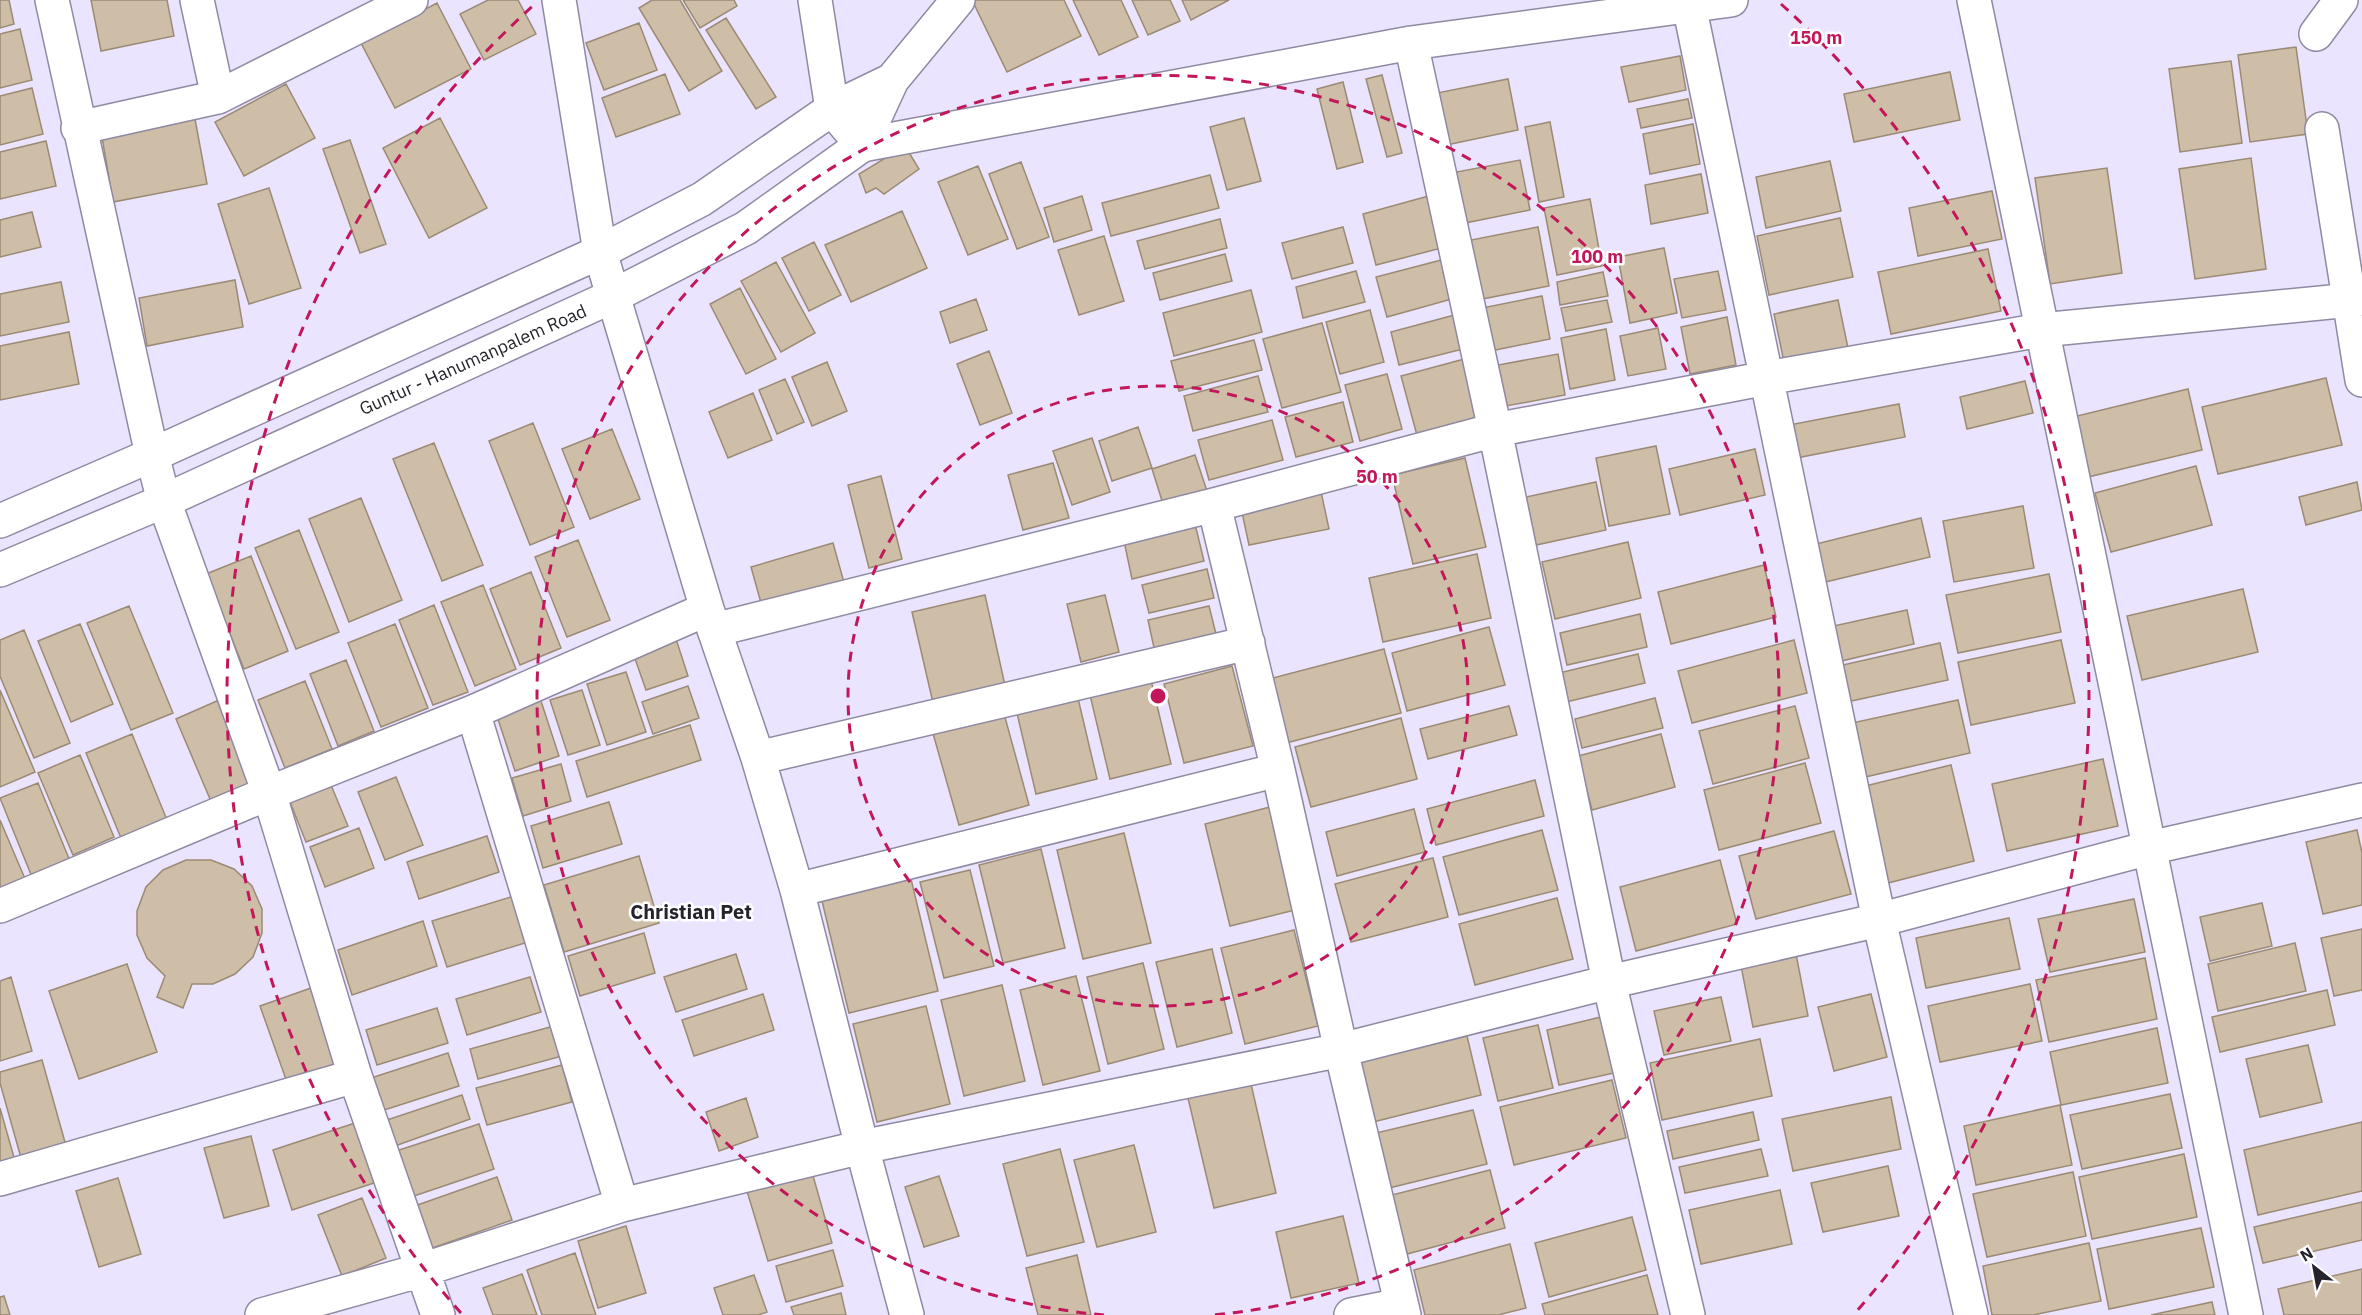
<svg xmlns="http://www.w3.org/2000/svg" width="2362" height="1315" font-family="'IBM Plex Sans',sans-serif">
  <rect width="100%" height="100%" fill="#eae4ff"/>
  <path fill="#cfbea7" stroke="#9b8b74" stroke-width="1.5" d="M0,0h9l5,24 -14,4z
    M91,0h76l7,36 -73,15z
    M488,0h30l18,34 -52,26 -24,-46z
    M652,0h28l42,71 -33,20 -50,-83z
    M683,0h51l3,6 -37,22z
    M972,0h92l17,36 -74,36z
    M1073,0h48l17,37 -39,18z
    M1132,0h38l10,21 -32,14z
    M1182,0h47l-38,20z
    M437,3l34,66 -76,39 -34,-65z
    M726,18l50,79 -20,12 -50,-79z
    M639,23l18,47 -53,20 -18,-47z
    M20,29l12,51 -32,8v-54z
    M2296,47l12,87 -58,8 -12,-87z
    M1680,56l6,34 -57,12 -8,-35z
    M2231,61l11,82 -62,9 -11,-83z
    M1950,72l10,48 -106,22 -10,-48z
    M665,74l15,40 -64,23 -14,-39z
    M1382,75l20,78 -15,4 -21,-78z
    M1508,79l10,51 -72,15 -9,-52z
    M1343,82l20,80 -26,7 -20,-80z
    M286,84l29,54 -71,38 -29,-54z
    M32,88l11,46 -43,11v-49z
    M1688,99l4,19 -51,10 -4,-19z
    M440,118l47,90 -58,30 -46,-90z
    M1244,118l17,63 -34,9 -17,-63z
    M195,119l12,65 -94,18 -11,-65z
    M1550,122l14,75 -25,5 -14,-75z
    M1693,124l7,40 -50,10 -7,-40z
    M350,140l36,104 -26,9 -37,-104z
    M46,141l10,45 -56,13v-47z
    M905,146l14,23 -35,25 -8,-6 -10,5 -7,-19z
    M2251,158l15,111 -71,10 -16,-110z
    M1520,160l10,50 -70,14 -9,-51z
    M1830,161l11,50 -75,17 -10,-51z
    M1021,162l28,75 -32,12 -28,-75z
    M978,166l30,73 -40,16 -30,-73z
    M2107,168l15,105 -72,11 -15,-106z
    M1701,174l7,39 -57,11 -6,-39z
    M1210,175l9,33 -108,28 -9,-33z
    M269,188l32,100 -52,16 -31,-100z
    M1992,191l10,48 -84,17 -9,-48z
    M1436,194l13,52 -73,19 -13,-51z
    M1082,196l10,34 -38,12 -10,-34z
    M1590,199l12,67 -45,9 -13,-67z
    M902,211l25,57 -76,34 -26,-57z
    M32,212l9,35 -41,10v-37z
    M1840,218l13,59 -84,18 -12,-59z
    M1220,219l7,29 -82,21 -8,-28z
    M1343,227l10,36 -61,16 -10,-36z
    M1538,227l11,59 -72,14 -11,-59z
    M1104,236l20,65 -45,14 -21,-65z
    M814,242l27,53 -32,16 -27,-53z
    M1664,248l13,65 -47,10 -12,-66z
    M1988,249l13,62 -110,23 -13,-62z
    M1225,254l7,27 -72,19 -7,-27z
    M1449,258l10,39 -72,20 -11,-40z
    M776,262l39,71 -34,19 -40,-71z
    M1356,271l9,31 -62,16 -7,-31z
    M1718,271l8,39 -44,8 -8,-39z
    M1603,272l5,24 -48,9 -3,-23z
    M235,280l8,47 -96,19 -8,-48z
    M61,282l8,40 -69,14v-42z
    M740,288l36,71 -30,15 -36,-70z
    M1251,290l11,42 -88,24 -11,-43z
    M1542,296l8,43 -60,12 -8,-43z
    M976,299l11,31 -37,13 -10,-31z
    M1607,300l5,22 -46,9 -5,-23z
    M1838,300l10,48 -64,14 -10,-48z
    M1370,310l14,52 -44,12 -14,-52z
    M1462,313l9,34 -72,18 -8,-33z
    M1727,317l9,48 -46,9 -9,-47z
    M1322,323l19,69 -59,16 -19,-69z
    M1658,328l8,41 -38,7 -8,-40z
    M1606,329l9,51 -45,9 -9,-51z
    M69,332l10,52 -79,16v-54z
    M1254,340l8,30 -83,21 -8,-30z
    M989,351l23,62 -32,12 -23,-61z
    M1558,354l7,41 -59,11 -8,-41z
    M1468,358l17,63 -67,18 -17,-63z
    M827,362l20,49 -35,15 -20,-49z
    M1387,374l15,55 -42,12 -15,-56z
    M1258,376l10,36 -75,19 -9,-35z
    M2326,378l16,67 -124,29 -16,-67z
    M785,379l19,43 -27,12 -18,-44z
    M2025,381l8,32 -66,16 -7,-32z
    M2188,389l14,61 -114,27 -15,-60z
    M753,393l19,47 -44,18 -19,-46z
    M1343,402l10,40 -57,15 -11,-40z
    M1899,404l6,33 -109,21 -7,-33z
    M1272,420l11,40 -74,20 -11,-40z
    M533,423l41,104 -44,18 -41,-104z
    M1138,427l14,41 -40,13 -13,-40z
    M612,429l28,70 -50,20 -28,-70z
    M1092,438l18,54 -38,13 -19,-54z
    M434,443l49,122 -41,16 -49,-122z
    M1656,446l14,68 -61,12 -13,-68z
    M1755,449l10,46 -85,20 -11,-46z
    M1195,455l13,39 -44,13 -12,-38z
    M1465,458l21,89 -73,17 -21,-89z
    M1053,463l16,55 -46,12 -15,-55z
    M2196,466l16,59 -101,27 -16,-59z
    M881,476l21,83 -33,9 -21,-83z
    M1596,482l10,48 -70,15 -10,-48z
    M2357,482l5,28 -56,15 -7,-28z
    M1320,487l9,42 -80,16 -9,-42z
    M361,498l41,102 -53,22 -40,-103z
    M2023,506l11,62 -80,14 -11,-61z
    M1921,518l9,39 -113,27 -9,-38z
    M1195,524l9,37 -72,18 -8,-38z
    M299,530l40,102 -43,17 -41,-101z
    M578,540l32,80 -43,17 -32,-80z
    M1628,542l13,56 -86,21 -13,-57z
    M833,543l12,43 -82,24 -12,-43z
    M1477,554l14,64 -108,24 -14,-64z
    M251,556l37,95 -44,18 -38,-95z
    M1764,565l12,52 -105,27 -13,-52z
    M1207,569l7,29 -65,15 -7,-28z
    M531,572l30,76 -41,17 -30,-76z
    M2049,574l12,58 -103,21 -12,-58z
    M483,585l33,84 -41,17 -34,-84z
    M2243,589l15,63 -116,28 -15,-64z
    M985,595l21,95 -72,17 -22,-95z
    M1105,595l14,57 -38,10 -14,-58z
    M434,605l34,87 -35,13 -34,-85z
    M129,606l44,107 -42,17 -44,-107z
    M1209,606l9,36 -62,15 -8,-37z
    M1907,610l7,34 -77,18 -8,-35z
    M1640,614l7,33 -80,18 -7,-32z
    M80,624l33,80 -42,18 -33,-81z
    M395,624l33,84 -47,19 -33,-84z
    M1489,627l16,58 -98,26 -15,-58z
    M24,630l46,113 -36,15 -34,-82v-36z
    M676,639l12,37 -42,14 -13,-37z
    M1794,640l13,53 -115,30 -14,-52z
    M2061,640l14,63 -104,22 -13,-63z
    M1940,643l8,37 -106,23 -8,-36z
    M1384,649l17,64 -115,30 -17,-64z
    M1638,654l7,29 -79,19 -7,-29z
    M346,660l28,71 -36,15 -28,-72z
    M1232,666l21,80 -69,17 -20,-79z
    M626,672l20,60 -39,13 -20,-61z
    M1151,680l20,84 -61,15 -20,-84z
    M305,681l27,68 -47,19 -27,-68z
    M688,686l11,32 -46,16 -11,-32z
    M0,690l35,82 -35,15z
    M582,690l18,55 -32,10 -18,-55z
    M1077,694l20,85 -61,15 -20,-85z
    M540,698l19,58 -44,15 -19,-58z
    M1655,698l8,30 -81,20 -7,-29z
    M219,700l38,87 -44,19 -37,-87z
    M1958,700l12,53 -105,24 -13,-54z
    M1509,706l8,29 -89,24 -8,-30z
    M1795,706l14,52 -96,26 -14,-53z
    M1003,710l26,95 -70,20 -27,-95z
    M1401,718l16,61 -106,28 -16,-60z
    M690,725l11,35 -114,37 -11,-36z
    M132,734l35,86 -46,18 -35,-85z
    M1661,734l14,53 -83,23 -14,-54z
    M80,755l34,82 -41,18 -35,-82z
    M2103,759l15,67 -111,25 -15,-67z
    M1805,763l16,60 -102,27 -15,-60z
    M561,764l10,37 -48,15 -11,-38z
    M1951,765l23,96 -86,22 -23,-97z
    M396,777l27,68 -38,15 -27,-68z
    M1535,780l9,36 -108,29 -9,-36z
    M38,783l32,78 -38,16 -32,-79z
    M331,785l17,41 -42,16 -16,-40z
    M609,802l13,42 -79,24 -12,-42z
    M1270,807l25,103 -65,16 -25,-102z
    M1414,809l11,43 -88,24 -11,-44z
    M0,820l26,61 -26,11z
    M359,828l15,40 -49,19 -15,-40z
    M1542,830l16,60 -99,25 -16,-58z
    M2357,830l5,23v52l-39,9 -17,-72z
    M1834,831l17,63 -95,25 -17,-63z
    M1124,833l27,110 -68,16 -26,-109z
    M487,836l12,36 -80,27 -12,-37z
    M1041,849l24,99 -62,15 -24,-98z
    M639,856l20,67 -95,29 -20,-67z
    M1433,858l15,59 -97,25 -16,-58z
    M186,860h25l23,9 18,17 10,23v24l-9,24 -18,17 -22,10h-21l-9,24 -26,-11 8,-21 -18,-18 -10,-23v-24l9,-24 17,-17z
    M1720,860l17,64 -101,27 -16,-64z
    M970,870l24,96 -50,12 -24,-96z
    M911,879l27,112 -89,22 -27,-112z
    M514,896l14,46 -81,25 -15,-46z
    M1557,898l16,61 -98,26 -16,-61z
    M2134,899l11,53 -95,20 -12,-53z
    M2262,903l10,43 -62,15 -10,-44z
    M2009,918l11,51 -94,19 -10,-50z
    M423,921l14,45 -85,29 -14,-45z
    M2362,929v61l-28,6 -13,-58z
    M1294,930l24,96 -73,18 -24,-96z
    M644,933l11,40 -75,23 -12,-40z
    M2295,943l11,48 -88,20 -10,-47z
    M1212,949l20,84 -55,14 -21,-85z
    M736,954l11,35 -71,23 -12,-35z
    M1796,954l12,62 -55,11 -12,-61z
    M2145,958l12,61 -108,23 -13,-62z
    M1143,963l21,86 -56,15 -21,-87z
    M127,964l30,88 -78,27 -30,-88z
    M1076,976l24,95 -57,14 -23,-95z
    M11,977l21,74 -32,10v-80z
    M530,977l11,35 -74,23 -11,-36z
    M2030,984l12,57 -102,21 -12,-56z
    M1002,985l23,96 -61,15 -23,-96z
    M311,988l28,79 -51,18 -28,-79z
    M2327,990l8,35 -115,27 -8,-35z
    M763,994l11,36 -80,26 -12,-36z
    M1871,994l16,63 -53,14 -16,-64z
    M1721,997l10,44 -67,14 -10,-44z
    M926,1006l24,98 -73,18 -24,-98z
    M437,1008l11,35 -71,22 -11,-35z
    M1601,1017l13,56 -55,12 -12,-55z
    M1538,1025l15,63 -55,13 -15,-63z
    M554,1026l8,30 -84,23 -8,-30z
    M2157,1028l11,55 -107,22 -11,-53z
    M1467,1036l14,59 -108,27 -14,-60z
    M1760,1039l12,57 -110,24 -12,-57z
    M2308,1045l14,57 -62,15 -14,-58z
    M448,1053l11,33 -78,25 -10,-33z
    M42,1060l26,93 -45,12 -23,-82v-11z
    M562,1065l10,37 -85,23 -11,-37z
    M1612,1080l14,58 -112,27 -14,-58z
    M1251,1084l25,109 -62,15 -26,-110z
    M2170,1094l12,54 -100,21 -12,-54z
    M462,1095l8,24 -75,27 -8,-26z
    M1891,1097l10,52 -108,22 -11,-52z
    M746,1098l12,39 -39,14 -13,-39z
    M2060,1105l12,60 -96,20 -12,-59z
    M0,1108l17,60 -17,5z
    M1473,1110l14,54 -98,24 -13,-55z
    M1753,1112l6,28 -86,19 -6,-28z
    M2362,1122v69l-104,24 -14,-65z
    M355,1123l19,60 -82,27 -19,-60z
    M479,1124l15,45 -86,29 -15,-46z
    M251,1136l18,70 -45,12 -20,-70z
    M1134,1145l22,87 -59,15 -23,-87z
    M1060,1149l24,93 -57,14 -24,-92z
    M1761,1149l7,27 -83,17 -6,-26z
    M2184,1154l13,63 -105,22 -13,-62z
    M1888,1166l11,50 -76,16 -12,-49z
    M1490,1170l15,58 -98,26 -15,-59z
    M812,1172l20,71 -64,18 -21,-70z
    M2073,1172l13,64 -99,21 -14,-63z
    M939,1176l20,60 -35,11 -19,-60z
    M497,1177l15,43 -88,31 -15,-43z
    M118,1178l23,76 -42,13 -23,-76z
    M1780,1190l12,54 -91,20 -12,-54z
    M362,1198l24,60 -44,18 -24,-61z
    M2362,1202v38l-99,23 -9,-36z
    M1343,1216l16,67 -68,15 -15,-66z
    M1632,1217l14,53 -97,27 -14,-54z
    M626,1226l20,67 -48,15 -20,-67z
    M2201,1228l13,59 -105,22 -12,-60z
    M2089,1243l12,58 -68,14h-41l-9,-49z
    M1510,1244l16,64 -28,7h-73l-11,-45z
    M833,1250l10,36 -57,16 -10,-36z
    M575,1253l21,62h-54l-15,-45z
    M1077,1255l14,60h-53l-12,-47z
    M2362,1269v46h-78l-6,-26z
    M522,1274l15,41h-44l-10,-27z
    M754,1275l13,37 -9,3h-35l-9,-27z
    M1647,1275l11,40h-113l-3,-11z
    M841,1293l5,22h-52l-3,-8z
    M4,1296l6,19h-10v-18z
    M2212,1302l3,13h-64z"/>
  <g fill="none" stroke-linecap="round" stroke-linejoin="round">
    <defs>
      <path id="minor" d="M52,0l100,455 12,46 105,292 86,283 83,239
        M197,0l21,97
        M559,0l41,252 107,357 51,149 39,132 65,257 45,168
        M815,0l17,109 30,36 549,-102 320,-43
        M1974,0l272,1315
        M2316,34l25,-34
        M78,128l140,-31 193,-97
        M2322,129l40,251
        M1214,505l64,265 63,280 63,265
        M714,630l500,-125 281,-75 272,-52 274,-48 321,-31
        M473,712l149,493
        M758,758l490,-115
        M797,890l481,-120
        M0,906l269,-113 204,-81 234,-103
        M0,1179l355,-103
        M262,1315l160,-45 200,-65 240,-58 479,-97 268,-68 -114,-552 -84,-387
        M1351,1315l50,-10
        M1688,1315l-79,-333 270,-62 -190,-915
        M1971,1315l-92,-395 270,-72 213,-48"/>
      <path id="primary" d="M0,521l152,-66 448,-203 102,-53 130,-90 60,-29
        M0,570l164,-69 449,-205 133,-68 116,-83 30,-65 66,-80"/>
    </defs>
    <use href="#minor" stroke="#8f89a2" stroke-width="36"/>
    <use href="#primary" stroke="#8f89a2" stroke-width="36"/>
    <use href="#minor" stroke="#fff" stroke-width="33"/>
    <use href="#primary" stroke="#fff" stroke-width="33"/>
  </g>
  <g fill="none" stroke="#c2185b" stroke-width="3" stroke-dasharray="10 8">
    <circle cx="1158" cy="696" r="310"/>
    <path d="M1104 1315A621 621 0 1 1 1212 1315"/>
    <path d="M461 1313A931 931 0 0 1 535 4M1781 4A931 931 0 0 1 1855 1313"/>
  </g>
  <g text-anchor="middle" stroke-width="5" stroke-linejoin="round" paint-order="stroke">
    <g font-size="18" fill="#26232d" stroke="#fff">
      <text transform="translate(473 360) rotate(-24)" y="6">Guntur - Hanumanpalem Road</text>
    </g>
    <g font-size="20" font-weight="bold" fill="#26232d" stroke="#fff">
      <text x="691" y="919">Christian Pet</text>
    </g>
  </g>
  <circle cx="1158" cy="696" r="9" fill="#c2185b" stroke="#fff" stroke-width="3"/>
  <g font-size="18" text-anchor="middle" font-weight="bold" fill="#c2185b" stroke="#fff" stroke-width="5" stroke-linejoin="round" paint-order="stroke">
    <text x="1816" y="44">150 m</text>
    <text x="1597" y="263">100 m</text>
    <text x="1377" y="483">50 m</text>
  </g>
  <g transform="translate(2314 1267) rotate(329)" stroke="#ffffff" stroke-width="4.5" paint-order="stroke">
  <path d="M0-4.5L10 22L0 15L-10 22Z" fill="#26232d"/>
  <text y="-9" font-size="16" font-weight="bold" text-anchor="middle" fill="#26232d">N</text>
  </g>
</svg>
